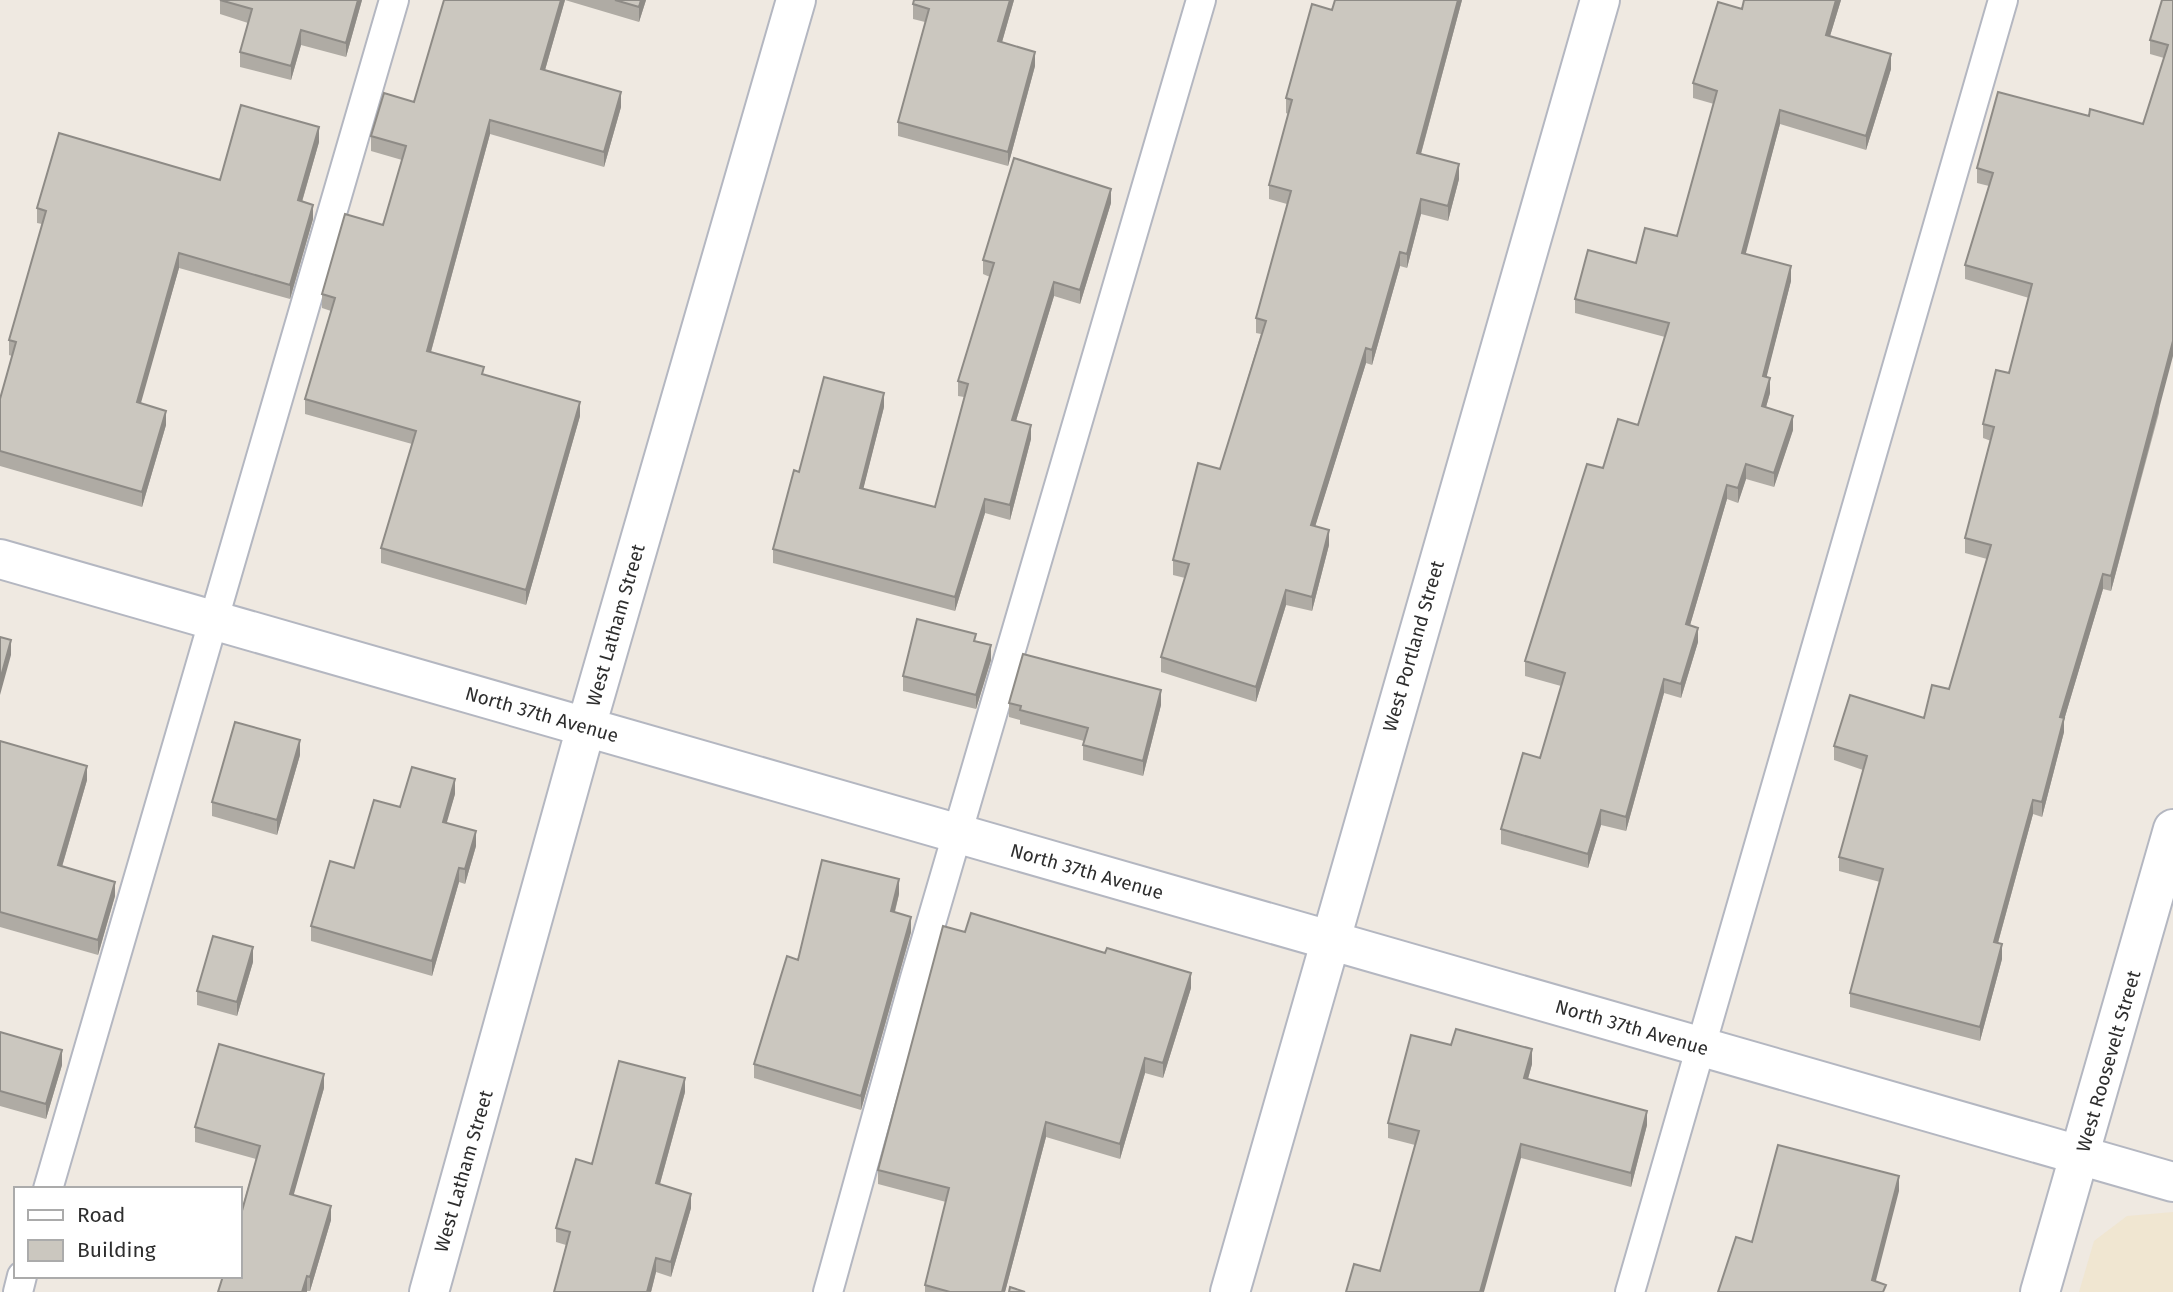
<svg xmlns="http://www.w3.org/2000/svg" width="2173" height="1292" font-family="'Fira Sans',sans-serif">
  <rect width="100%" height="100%" fill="#efe9e1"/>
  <path fill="#f0e6d1" d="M2173,1212v80h-94l15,-51 33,-25z"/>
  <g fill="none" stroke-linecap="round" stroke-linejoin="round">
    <defs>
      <path id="lane" d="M48,1189l346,-1189
        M18,1292l4,-16
        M828,1292l87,-314 286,-978
        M1630,1292l373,-1292"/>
      <path id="street" d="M0,559l2173,623
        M429,1292l157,-565 210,-727
        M1230,1292l370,-1292"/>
      <path id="secondary" d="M2040,1292l133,-463"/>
    </defs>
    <use href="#lane" stroke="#b4b7c1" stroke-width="32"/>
    <use href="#street" stroke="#b4b7c1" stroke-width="42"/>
    <use href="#secondary" stroke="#b4b7c1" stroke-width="42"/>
    <use href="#lane" stroke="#fff" stroke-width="28"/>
    <use href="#street" stroke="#fff" stroke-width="38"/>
    <use href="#secondary" stroke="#fff" stroke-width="38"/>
  </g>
  <path fill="#afaba4" d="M220,0h142l-16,57 -45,-12 -10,35 -51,-13v-15l8,-29 -28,-9z
    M444,0h202l-7,22 -74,-22 -20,70 76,37 -17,60 -114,-33 -59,218 149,64 -54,189 -145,-42v-15l31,-104 -107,-30v-15l26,-88 -9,-3v-14l61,-69 19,-65 -31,-9v-15l43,-34z
    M914,0h100l-12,42 33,24 -27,100 -110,-30v-14l27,-100 -12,-3v-15z
    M1462,0l-41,154 38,25 -11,42 -27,-7 -14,54 -7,-2 -28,99 -6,-2 -51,163 14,19 -17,66 -26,-6 -30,97 -95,-30v-15l24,-79 -12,-3v-15l47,-91 41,-135 -5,-1v-15l31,-114 -18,-5v-14l19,-71 -2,-1v-15l46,-88z
    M1744,0h97l-11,36 61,33 -25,81 -86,-26 -35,130 46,27 -25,96 4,16 -4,14 27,23 -19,57 -28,-8 -8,24 -11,-4 -37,126 8,17 -17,56 -17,-5 -38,138 -25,-6 -13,43 -87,-24v-15l39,-71 21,-72 -36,-10v-15l78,-193 35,-43 27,-88 -90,-24v-14l61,-36 41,-27 37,-132 -21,-6v-15l49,-74z
    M2173,0l-14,413 -48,178 -8,-2 -39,131v12l-22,85 -9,-3 -35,129 4,16 -22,82 -130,-34v-14l30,-111 -41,-11v-14l24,-87 -29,-10v-14l90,-28 25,-29 38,-130 -22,-6v-15l26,-97 -8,-3v-14l26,-51 20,-75 -64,-19v-14l24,-79 -12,-3v-15l112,-52 54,8 21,-66 -14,-4v-14z
    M319,142l-17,60 11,17 -23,80 -111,-31 -39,135 26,22 -24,82 -142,-41v-67l12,-43 -3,-1v-15l33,-116 -5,-1v-15l183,-28z
    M1111,203l-31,101 -26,-8 -38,125 15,18 -21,81 -25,-7 -30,98 -182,-48v-14l26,-77 85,-65 -21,82 72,18 29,-110 -6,-1v-15l32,-104 -7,-3v-14z
    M976,641l15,19 -15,49 -73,-18v-15z
    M1009,703l152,2 -18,71 -60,-16v-15l1,-4 -64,-17v-4l-11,-3z
    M0,741l87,39 -25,87 53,29 -17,59 -98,-28z
    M300,755l-23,80 -65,-19v-14z
    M455,794l-9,29 30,23 -11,38 -6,-2 -27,94 -121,-35v-15l89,-119z
    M899,894l-4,18 16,20 -50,178 -107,-32v-14l44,-104z
    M253,962l-16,54 -40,-11v-14z
    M1191,988l-28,90 -18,-5 -25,86 -74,-22 -41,155h-80v-7l21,-83 -68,-18v-14z
    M0,1032l62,33 -16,54 -46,-13z
    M1451,1045l81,19 -4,15 119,46 -16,62 -110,-29 -141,113 35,-126 -27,-7v-15z
    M324,1088l-31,107 38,25 -21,71h-3v1h-89l38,-133 -61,-17v-15z
    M685,1092l-25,92 31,24 -20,69 -15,-5 -5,20h-97l12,-47 -10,-3v-14l36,-64z"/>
  <path fill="#8e8b86" d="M358,0h4l-16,57v-14z
    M561,0h4l-24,84v-15z
    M641,0h5l-7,22v-15z
    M1010,0h4l-16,56v-15z
    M1458,0h4l-45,168v-15z
    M1836,0h5l-15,49v-14z
    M301,30v15l-10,35v-14z
    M1035,52v14l-27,100v-14z
    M1891,54v15l-25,81v-14z
    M621,92v15l-17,60v-15z
    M1780,110v14l-38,144v-15z
    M490,120v14l-63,232v-15z
    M319,127v15l-21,73v-15z
    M1459,164v15l-11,42v-15z
    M1111,189v14l-31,101v-14z
    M1421,199v15l-14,54v-14z
    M313,205v14l-23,80v-14z
    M1400,252v14l-28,99v-15z
    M179,253v15l-42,149v-15z
    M1791,266v15l-28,110v-15z
    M1054,282v14l-42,138v-14z
    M2173,341v15l-62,235v-15z
    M1366,348v15l-55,177v-15z
    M1770,378v15l-8,28v-15z
    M884,393v14l-24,95v-14z
    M580,402v14l-54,189v-15z
    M166,411v14l-24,82v-15z
    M1793,416v14l-19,57v-14z
    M1031,425v14l-21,81v-15z
    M1746,464v15l-8,24v-15z
    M1727,485v14l-41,140v-15z
    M985,499v14l-30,98v-14z
    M1329,530v15l-17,66v-14z
    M2103,574v15l-39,131v12l-22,85v-15l18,-85z
    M1286,590v15l-30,97v-15z
    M1698,628v14l-17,56v-14z
    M11,640v15l-11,40v-15z
    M991,645v15l-15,49v-14z
    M1664,679v14l-38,138v-14z
    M1161,690v15l-18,71v-15z
    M300,740v15l-23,80v-15z
    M87,766v14l-29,100v-15z
    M455,779v15l-12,42v-14z
    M2033,800v14l-39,143v-15z
    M1601,810v15l-13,43v-14z
    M476,831v15l-11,38v-15z
    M459,868v14l-27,94v-15z
    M899,879v15l-8,32v-15z
    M115,882v14l-17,59v-15z
    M911,917v15l-50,178v-14z
    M2002,944v15l-22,82v-14z
    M253,947v15l-16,54v-14z
    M1191,973v15l-28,90v-15z
    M1532,1049v15l-8,29v-15z
    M62,1050v15l-16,54v-15z
    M1145,1058v15l-25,86v-15z
    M324,1074v14l-34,120v-14z
    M685,1078v14l-29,106v-15z
    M1647,1111v14l-16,62v-14z
    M1046,1122v15l-41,155h-3z
    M1521,1144v14l-37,134h-4z
    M1899,1176v15l-26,101 -1,-12z
    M691,1194v14l-20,69v-15z
    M331,1206v14l-21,71v-14z
    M656,1258v14l-5,20h-4z
    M307,1276v16h-5z"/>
  <path fill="#cbc7bf" stroke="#8e8b86" stroke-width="2" d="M220,0h138l-12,43 -45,-13 -10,36 -51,-14 12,-43z
    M444,0h117l-20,69 80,23 -17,60 -114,-32 -63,231 57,16 -2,7 98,28 -54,188 -145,-42 35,-117 -111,-32 30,-101 -13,-4 23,-80 38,11 23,-79 -35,-10 13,-43 30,9z
    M615,0h26l-2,7z
    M914,0h96l-12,41 37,11 -27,100 -110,-30 31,-113 -16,-5z
    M1335,0h123l-41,153 42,11 -11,42 -27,-7 -14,55 -7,-2 -28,98 -6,-2 -55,177 18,5 -17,67 -26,-7 -30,97 -95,-30 28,-93 -16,-4 25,-97 22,6 46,-148 -10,-3 35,-127 -22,-6 23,-85 -6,-2 26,-94 20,6z
    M1744,0h92l-10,35 65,19 -25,82 -86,-26 -38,143 49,13 -28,110 7,2 -8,28 31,10 -19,57 -28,-9 -8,24 -11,-3 -41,139 12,4 -17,56 -17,-5 -38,138 -25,-7 -13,44 -87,-25 22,-76 17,5 25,-85 -40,-12 62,-197 16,4 15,-49 20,6 31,-102 -94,-24 13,-49 48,13 9,-35 32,8 40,-145 -24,-8 25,-81 24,7z
    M2162,0h11v341l-62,235 -8,-2 -43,143 4,1 -22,84 -9,-2 -39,142 8,2 -22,83 -130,-34 33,-124 -44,-12 28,-101 -33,-10 16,-51 74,23 8,-33 17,4 42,-144 -26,-7 29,-111 -11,-3 13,-54 13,3 23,-89 -67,-19 28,-92 -16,-5 21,-76 91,24 1,-7 53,15 25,-79 -18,-5z
    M241,105l78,22 -21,73 15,5 -23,80 -111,-32 -42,149 29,9 -24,81 -142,-41v-52l16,-57 -7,-2 37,-129 -9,-3 22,-75 161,47z
    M1014,158l97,31 -31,101 -26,-8 -42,138 19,5 -21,80 -25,-6 -30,98 -182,-48 21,-79 5,2 25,-95 60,16 -24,95 75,19 33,-123 -10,-3 36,-118 -11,-3z
    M917,619l59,15 -2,7 17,4 -15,50 -73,-19z
    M0,637l11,3 -11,40z
    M1023,654l138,36 -18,71 -60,-16 5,-17 -68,-18 1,-4 -12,-3z
    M235,722l65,18 -23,80 -65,-18z
    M0,741l87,25 -29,99 57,17 -17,58 -98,-28z
    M412,767l43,12 -12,43 33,9 -11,38 -6,-1 -27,93 -121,-35 19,-65 24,7 20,-68 26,7z
    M822,860l77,19 -8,32 20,6 -50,179 -107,-32 33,-108 11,4z
    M971,913l134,40 2,-5 84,25 -28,90 -18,-5 -25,86 -74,-22 -44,170h-52l-25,-7 24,-97 -71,-18 65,-244 22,6z
    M213,936l40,11 -16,55 -40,-11z
    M1456,1029l76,20 -8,29 123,33 -16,62 -110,-29 -41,148h-134l8,-28 26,7 39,-140 -31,-8 23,-88 40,10z
    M0,1032l62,18 -16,54 -46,-13z
    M219,1044l105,30 -34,120 41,12 -21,71 -3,-1 -5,16h-84l5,-16h17v-58l20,-72 -65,-19z
    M619,1061l66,17 -29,105 35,11 -20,68 -15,-4 -9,34h-93l16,-60 -14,-4 20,-69 16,5z
    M1778,1145l121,31 -27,104 14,5 -3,7h-165l18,-55 16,5z
    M1010,1287l15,5h-16z"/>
  <g text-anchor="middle" stroke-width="7" stroke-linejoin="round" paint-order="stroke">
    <g font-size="19" fill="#2e2e2e" stroke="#fff">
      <text transform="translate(615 625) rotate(-74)" y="7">West Latham Street</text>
      <text transform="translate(1413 646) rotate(-74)" y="7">West Portland Street</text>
      <text transform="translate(542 714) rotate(16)" y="7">North 37th Avenue</text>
      <text transform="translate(1087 871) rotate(16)" y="7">North 37th Avenue</text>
      <text transform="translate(1632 1027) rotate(16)" y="7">North 37th Avenue</text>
      <text transform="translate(2108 1061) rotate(-74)" y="7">West Roosevelt Street</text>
      <text transform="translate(463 1171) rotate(-74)" y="7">West Latham Street</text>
    </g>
  </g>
  <rect x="14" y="1187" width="228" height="91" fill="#ffffff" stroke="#ababab" stroke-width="2"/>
  <rect x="28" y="1210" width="35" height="10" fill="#ffffff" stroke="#ababab" stroke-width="2"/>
  <text x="77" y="1222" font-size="21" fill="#2e2e2e">Road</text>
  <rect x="28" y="1240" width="35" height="21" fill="#cbc7bf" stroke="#ababab" stroke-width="2"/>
  <text x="77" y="1257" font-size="21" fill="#2e2e2e">Building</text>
</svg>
